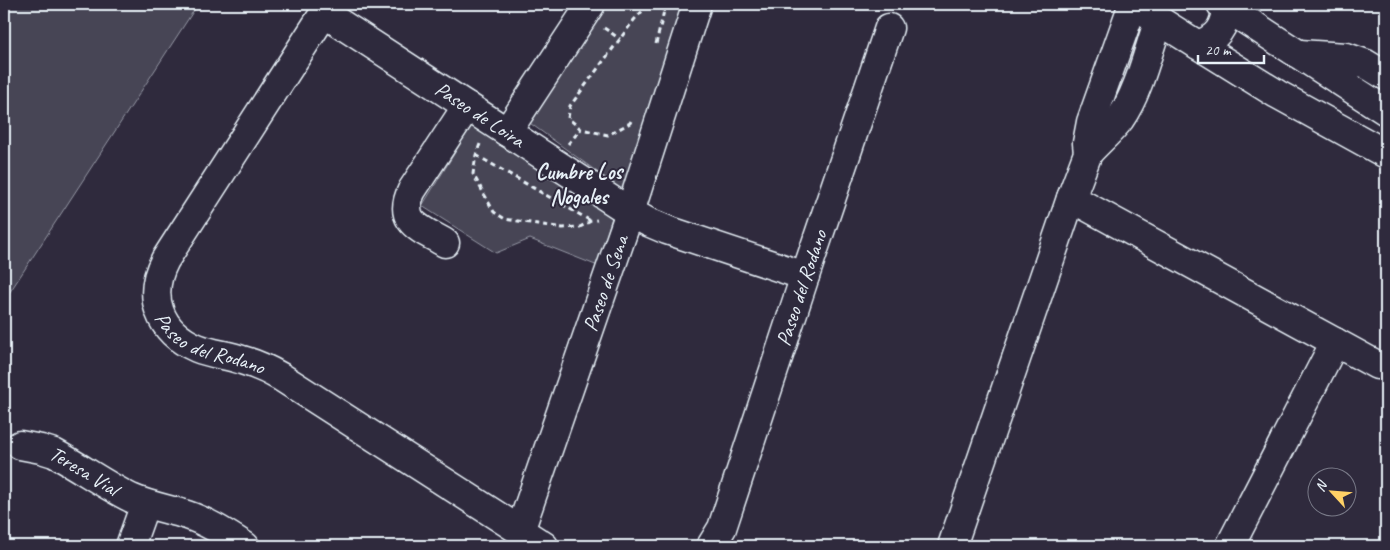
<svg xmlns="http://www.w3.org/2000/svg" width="1390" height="550" font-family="Caveat,sans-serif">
  <rect width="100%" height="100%" fill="#2f2a3d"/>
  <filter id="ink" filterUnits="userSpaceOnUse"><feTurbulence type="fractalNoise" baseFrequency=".02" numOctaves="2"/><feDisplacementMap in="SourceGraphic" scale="10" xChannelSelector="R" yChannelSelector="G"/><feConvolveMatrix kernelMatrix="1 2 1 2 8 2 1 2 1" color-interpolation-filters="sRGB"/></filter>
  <g filter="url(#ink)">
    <path fill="#464455" stroke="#979aa6" d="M4,4h194l-194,297z
      M608,4h75l-58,188 -98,-71z
      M475,120l137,97 -14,49 -68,-27 -34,14 -74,-47z"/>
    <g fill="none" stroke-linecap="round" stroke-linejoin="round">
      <defs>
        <g id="minor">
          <path id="s1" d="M330,4l-165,256c-19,36 -6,72 32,88 15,6 31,7 45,12 14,4 27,10 39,17l263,169"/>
          <path d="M1133,4l65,41 79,49 109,60"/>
          <path d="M1221,4l165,107"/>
          <path id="s2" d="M324,13l306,199 18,10 19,8 138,46"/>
          <path d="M1198,45c19,-7 27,-17 28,-38"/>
          <path d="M1299,54l47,3 20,7 20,12"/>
          <path d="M507,132l84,-128"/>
          <path d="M1088,153c10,-11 23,-22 32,-34 19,-27 28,-68 39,-99"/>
          <path d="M1071,198l306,167"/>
          <path d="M445,243c-23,-14 -49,-20 -33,-53l55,-84"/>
          <path id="s3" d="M20,445l21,4 13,4c26,14 51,32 77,45 18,8 37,11 56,17 21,7 39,19 58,31"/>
          <path id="s4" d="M520,531l110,-319 67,-208"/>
          <path d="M130,546l15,-42"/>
          <path id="s5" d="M711,546l11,-18 83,-252 84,-248"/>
          <path d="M952,546l119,-348 17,-45 -1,-10 4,-21 42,-118"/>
          <path d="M1230,546l105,-204"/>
        </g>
      </defs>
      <use href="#minor" stroke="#e8f1f8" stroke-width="31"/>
      <path stroke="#e8f1f8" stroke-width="3" stroke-dasharray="5 4" stroke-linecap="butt" d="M604,28l16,11
        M656,44l8,-33
        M631,121l-1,2 -22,12 -27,-6 -13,-11 2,-12 64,-86 13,-14h9l12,6
        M480,144l-4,11 -3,19 21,38 11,7 58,9 17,-1 11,-6 6,-1
        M568,144l13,-15
        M476,155l115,66"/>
      <use href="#minor" stroke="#2f2a3d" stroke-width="28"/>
    </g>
  </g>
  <g text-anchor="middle" stroke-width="4" stroke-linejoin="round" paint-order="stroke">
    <g font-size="21" fill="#e8f1f8" stroke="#2f2a3d">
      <text dy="7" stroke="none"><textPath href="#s2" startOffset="186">Paseo de Loira</textPath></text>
      <text dy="7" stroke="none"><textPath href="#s4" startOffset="262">Paseo de Sena</textPath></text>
      <text dy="7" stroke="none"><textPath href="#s5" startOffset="274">Paseo del Rodano</textPath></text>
      <text dy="7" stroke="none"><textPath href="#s1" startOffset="421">Paseo del Rodano</textPath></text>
      <text dy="7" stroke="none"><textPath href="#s3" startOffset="70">Teresa Vial</textPath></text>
    </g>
    <g font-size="22" font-weight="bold" fill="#e8f1f8" stroke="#2f2a3d">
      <text x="579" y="179">Cumbre Los<tspan x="579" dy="25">Nogales</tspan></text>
    </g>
  </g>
  <rect width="1390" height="550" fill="none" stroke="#2f2a3d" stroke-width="20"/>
  <rect x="10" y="10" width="1370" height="530" fill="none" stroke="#e8f1f8" stroke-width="2" filter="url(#ink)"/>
  <g transform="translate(1332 492) rotate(296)"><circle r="24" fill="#2f2a3d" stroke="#797a88"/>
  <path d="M0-4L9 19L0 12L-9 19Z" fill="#ffd166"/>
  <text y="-8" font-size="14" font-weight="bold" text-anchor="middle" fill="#e8f1f8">N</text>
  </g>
  <path d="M1198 55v8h66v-8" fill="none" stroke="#e8f1f8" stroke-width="2.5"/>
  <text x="1205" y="55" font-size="15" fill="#e8f1f8" stroke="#2f2a3d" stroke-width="4" paint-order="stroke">20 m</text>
</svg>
